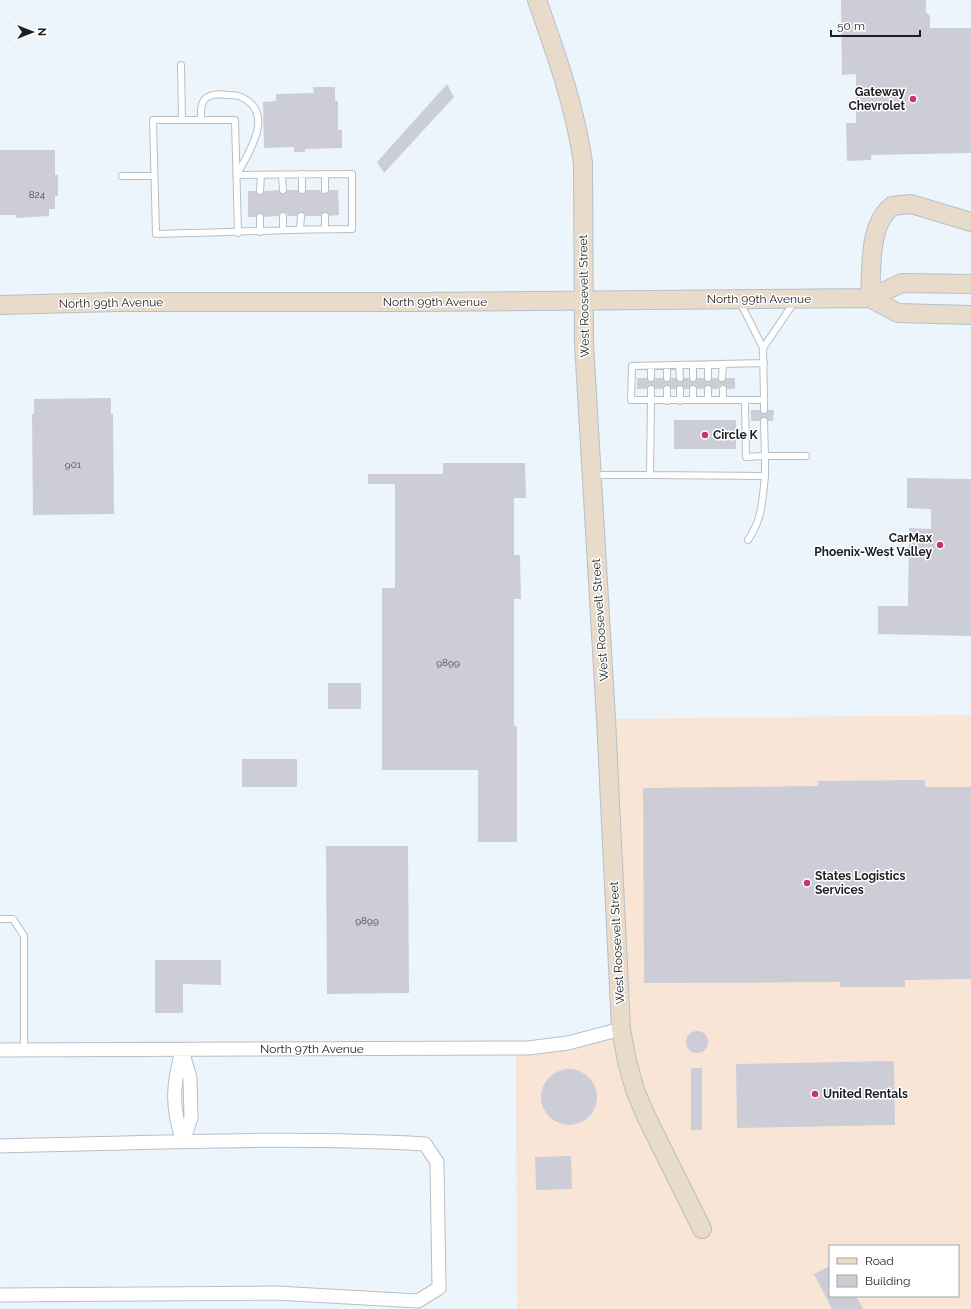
<svg xmlns="http://www.w3.org/2000/svg" width="971" height="1309" font-family="Raleway,sans-serif">
  <rect width="100%" height="100%" fill="#ecf4fc"/>
  <path fill="#f9e5d6" fill-rule="evenodd" d="M971,715v594h-454l-1,-251 -2,-10 107,-19 -15,-310zM830,1246h128v50h-128z"/>
  <path fill="#cdcdd7" d="M841,0h85v12l4,4v12h41v125l-100,2v5l-24,1 -1,-38h10v-49l-14,1z
    M447,84l7,13 -70,76 -7,-11z
    M313,87h22v14h3v29h4v18l-37,1v3h-11v-5l-30,1 -1,-46 13,-1v-7l38,-1z
    M0,150h55v25h3v21h-3v13h-6v7l-33,2v-3h-16z
    M279,190l4,4 4,-4h11l4,4 4,-4h14l2,4h3l5,-4h8l1,25 -10,1 -4,-4 -4,4h-16l-4,-4 -5,4h-8l-2,-4h-3l-5,4 -14,1 -4,-4 -4,4h-8v-26h8l4,4 5,-4z
    M637,378h10l4,4 4,-4h8l4,4 4,-4h5l4,4 4,-4h5l4,4 4,-4h7l4,4 4,-4h6l4,4 4,-4h9v11h-7l-5,-4h-3l-2,4h-6l-4,-4 -4,4h-7l-4,-4 -4,4h-5l-4,-4 -4,4h-5l-4,-4 -4,4h-8l-4,-4 -4,4h-10z
    M111,398v16h2l1,100 -81,1 -1,-101h2v-15z
    M751,410h9l4,4 4,-4h6l-1,11h-5l-4,-4 -4,4h-9z
    M674,420h62v29h-62z
    M443,463h82l1,35h-12v57h6l1,44h-7v127h3v116h-39v-72h-96v-182h13v-104h-27v-10h75z
    M907,478l64,1v157l-93,-2v-28h30l1,-78 22,1v-20l-24,-1z
    M328,683h33v26h-33z
    M242,759h55v28h-55z
    M925,780v7h46v192l-66,1v7h-65v-5l-196,1 -1,-195 175,-2v-5z
    M326,846h82l1,147 -82,1z
    M155,960h66v25l-38,-1v29h-28z
    M686 1042a11 11 0 1 1 22 0a11 11 0 1 1-22 0Z
    M894,1061l1,64 -158,3 -1,-64z
    M691,1068h11v62h-11z
    M541 1097a28 28 0 1 1 56 0a28 28 0 1 1-56 0Z
    M571,1156l1,33 -36,1 -1,-33z
    M830,1266v30h26l7,13h-31l-18,-35z"/>
  <g fill="none" stroke-linecap="round" stroke-linejoin="round">
    <defs>
      <path id="lane" d="M181,65l1,55
        M201,120c0,-7 -1,-16 4,-21 6,-6 16,-5 24,-4 8,0 12,1 19,6 24,18 0,52 -10,72
        M302,174v16
        M325,174v16
        M237,175l115,-1v55c-65,0 -131,4 -196,5l-3,-114h82l3,113
        M282,175l1,15
        M122,176h31
        M260,191l1,-16
        M283,216v14
        M325,216v13
        M300,230l1,-14
        M260,232v-15
        M763,348l32,-47
        M667,365v13
        M679,365l1,13
        M693,365v13
        M651,366v12
        M708,378v-14
        M722,378l1,-14
        M651,389v11h-20l1,-34 132,-3
        M667,389v12
        M680,389v12
        M693,389v11
        M708,389v11
        M723,389v11
        M745,400l1,57 19,-1 -1,-35
        M764,400v10
        M593,475h57l1,-75h113l-1,-52 -23,-46
        M650,475l115,1v-20h41
        M748,540c15,-22 14,-39 17,-64
        M0,919h13l11,17v114"/>
      <path id="street" d="M0,1050l528,-2 40,-5 53,-14
        M182,1050l8,28 1,40 -8,24
        M182,1050c-9,36 -11,55 1,92
        M0,1146c141,-3 284,-10 425,-2l12,18 2,126 -21,13 -142,-8 -276,2"/>
      <path id="secondary" d="M537,0c19,54 38,106 46,163l1,180 22,376 15,310 6,32 8,29 10,24 57,115
        M870,298c2,-30 -2,-73 22,-92l19,-2 60,18
        M870,298l28,15 73,2
        M0,305l117,-3h298l455,-4 32,-15 69,1"/>
    </defs>
    <use href="#lane" stroke="#b7bfc7" stroke-width="8"/>
    <use href="#street" stroke="#b7bfc7" stroke-width="15"/>
    <use href="#secondary" stroke="#b7bfc7" stroke-width="20"/>
    <use href="#lane" stroke="#fff" stroke-width="6"/>
    <use href="#street" stroke="#fff" stroke-width="13"/>
    <use href="#secondary" stroke="#e9dbca" stroke-width="18"/>
  </g>
  <g fill="#c2376f" stroke="#fff" stroke-width="1.5">
    <circle cx="913" cy="99" r="4"/>
    <circle cx="705" cy="435" r="4"/>
    <circle cx="940" cy="545" r="4"/>
    <circle cx="807" cy="883" r="4"/>
    <circle cx="815" cy="1094" r="4"/>
  </g>
  <g text-anchor="middle" stroke-width="3" stroke-linejoin="round" paint-order="stroke">
    <g font-size="10" fill="#484a4e">
      <text x="37" y="198">824</text>
      <text x="73" y="468">901</text>
      <text x="448" y="666">9899</text>
      <text x="367" y="924">9899</text>
    </g>
    <g font-size="12" font-weight="bold" fill="#1c1e21" stroke="#fff" text-anchor="start">
      <text x="905" y="96" text-anchor="end">Gateway<tspan x="905" dy="14">Chevrolet</tspan></text>
      <text x="713" y="439">Circle K</text>
      <text x="932" y="542" text-anchor="end">CarMax<tspan x="932" dy="14">Phoenix-West Valley</tspan></text>
      <text x="815" y="880">States Logistics<tspan x="815" dy="14">Services</tspan></text>
      <text x="823" y="1098">United Rentals</text>
    </g>
    <g font-size="12" fill="#1c1e21" stroke="#fff">
      <text transform="translate(584 296) rotate(-91)" y="4">West Roosevelt Street</text>
      <text x="759" y="303">North 99th Avenue</text>
      <text x="435" y="306">North 99th Avenue</text>
      <text transform="translate(111 303) rotate(-1)" y="4">North 99th Avenue</text>
      <text transform="translate(600 620) rotate(-94)" y="4">West Roosevelt Street</text>
      <text transform="translate(617 943) rotate(-93)" y="4">West Roosevelt Street</text>
      <text x="312" y="1053">North 97th Avenue</text>
    </g>
  </g>
  <rect x="829" y="1245" width="130" height="52" fill="#ffffff" stroke="#a4a5a6"/>
  <rect x="837" y="1258" width="20" height="6" fill="#e9dbca" stroke="#a4a5a6"/>
  <text x="865" y="1265" font-size="12" fill="#1c1e21">Road</text>
  <rect x="837" y="1275" width="20" height="12" fill="#cdcdd7" stroke="#a4a5a6"/>
  <text x="865" y="1285" font-size="12" fill="#1c1e21">Building</text>
  <g transform="translate(32 32) rotate(90)" stroke="#ffffff" stroke-width="3" paint-order="stroke">
  <path d="M0-3L7 15L0 10L-7 15Z" fill="#1c1e21"/>
  <text y="-6" font-size="11" font-weight="bold" text-anchor="middle" fill="#1c1e21">N</text>
  </g>
  <path d="M831 30v6h89v-6" fill="none" stroke="#1c1e21" stroke-width="2"/>
  <text x="837" y="30" font-size="12" fill="#1c1e21" stroke="#ffffff" stroke-width="3" paint-order="stroke">50 m</text>
</svg>
